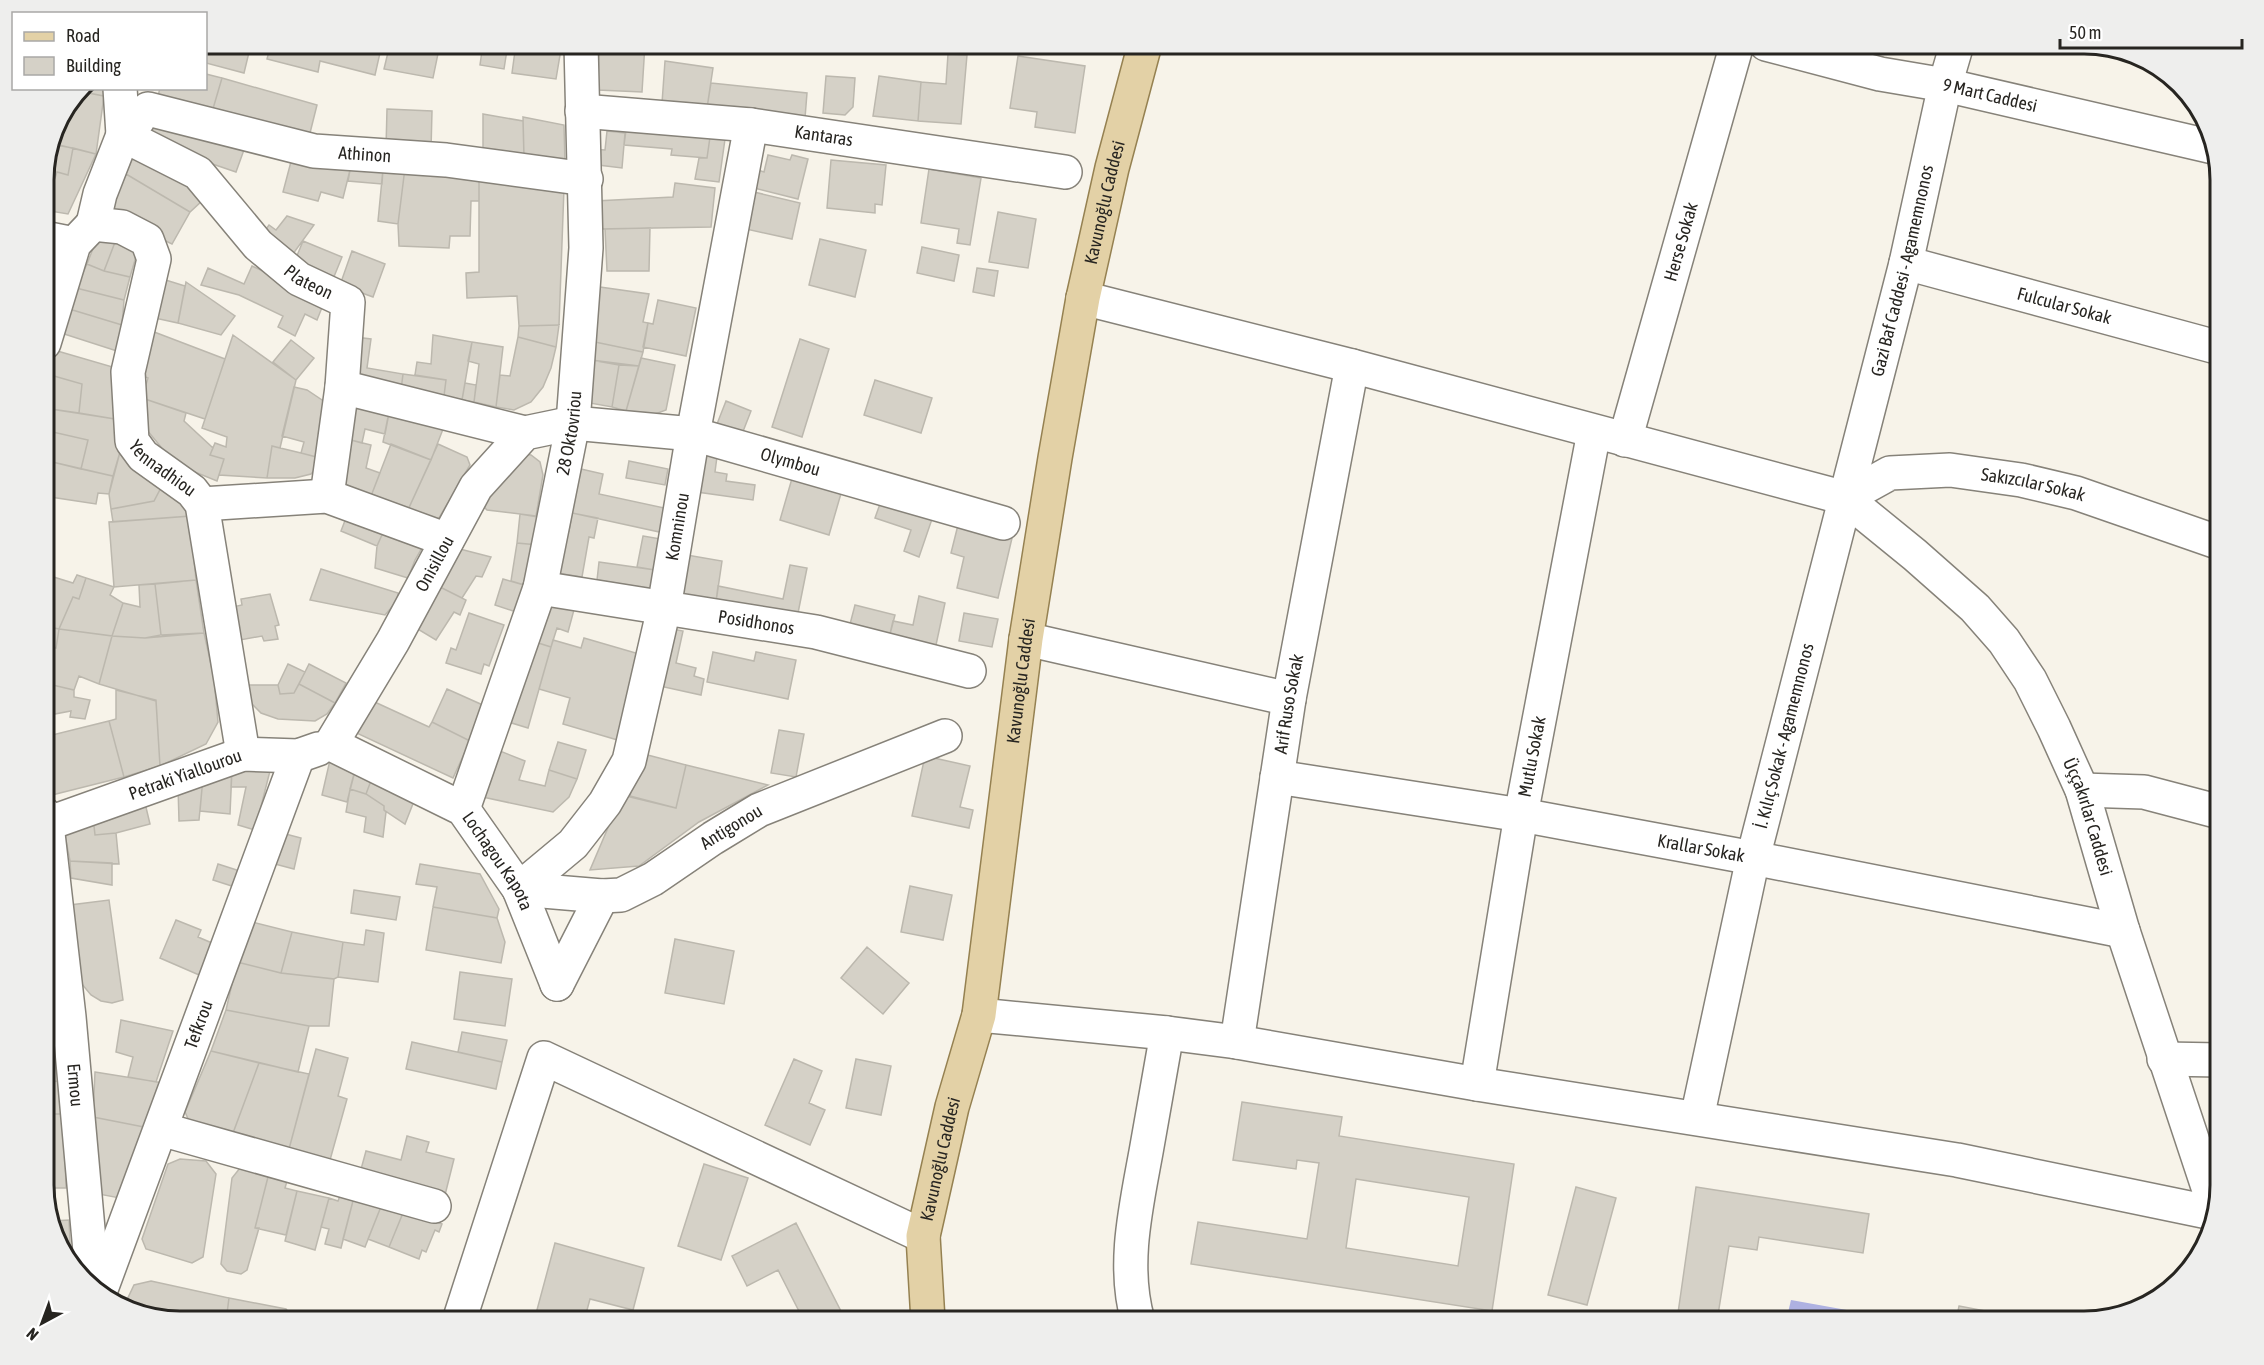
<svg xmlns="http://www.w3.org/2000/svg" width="2264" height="1365" font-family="'Asap Condensed',sans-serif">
  <rect width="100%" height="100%" fill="#f7f3e9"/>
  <path fill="#aeb1e1" d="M1791,1300l117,21h-122z"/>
  <path fill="#d5d1c7" stroke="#bcb8ae" stroke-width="1.5" fill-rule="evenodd" d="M206,44h45l-7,29 -38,-10z
    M271,44h111l-7,31 -55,-14 -2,11 -51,-13z
    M390,44h50l-7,34 -49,-9z
    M483,44h74l3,11 -4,24 -44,-6 3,-22 -8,-1 -3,19 -24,-4z
    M599,44h46l-3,48 -44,-2z
    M948,54l19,1 -6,69 -43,-3 3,-39 25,2z
    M1018,56l67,10 -10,67 -40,-6 2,-15 -27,-4z
    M665,61l48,7 -6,40 -45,-5z
    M206,74l16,4 -12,41 -54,-15 4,-16h46z
    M826,76l29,2 -2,29 -8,8 -22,-2z
    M879,76l42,6 -3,39 -45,-5z
    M222,78l95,27 -10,40 -97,-26z
    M711,83l96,10 -2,25 -98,-10z
    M80,88h24v8l-26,-5z
    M78,91l26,5 -8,58 -37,-9 6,-34z
    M387,109l45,2 -1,39 -45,-2z
    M65,111l-6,34 -9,-1 4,-17z
    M483,114l40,7 1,36 -41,-5z
    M154,116l91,31 -9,25 -91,-31z
    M523,117l41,8 1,39 -41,-7z
    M627,123l84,7 -4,28 -36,-3 1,-6 -48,-4z
    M711,130l15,2 -7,50 -24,-3 4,-21h8z
    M607,131l18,2 -3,35 -32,-4 1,-15 14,1z
    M50,144l23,4 -5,27 -11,-3 -13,34v-35z
    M73,148l23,6 -28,60 -24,-4 13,-38 11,3z
    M293,154l57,16 -7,28 -22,-6 -3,9 -35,-9z
    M134,155l35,12 34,33 -13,12 -64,-38z
    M768,155l22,5 2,-5 16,4 -10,40 -44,-11 4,-18 6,2z
    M831,160l55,5 -4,40 -7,-1v9l-48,-5z
    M405,168l74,8v25h-8l-1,35h-20l-1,12 -50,-2 -1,-22z
    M405,168l-7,56 -20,-3 5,-52z
    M383,169l-1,15 -34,-3 2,-11z
    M929,169l52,9 -11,67 -13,-2 2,-14 -38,-6z
    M126,174l64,38 -18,32 -65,-31z
    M479,176l85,12 -5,137 -40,1 -2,-30 -50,2 -1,-25 13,-1z
    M675,183l40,5 -4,39 -114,2 -2,-28 78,-4z
    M754,192l46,11 -8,36 -46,-10z
    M998,212l38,7 -8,49 -39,-6z
    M287,216l27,9 -24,33 -29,-22 8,-11 7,5z
    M650,228l-1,43h-42l-2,-42z
    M99,233l18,4 -13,34 -17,-7z
    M117,237l23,6 -10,34 -26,-6z
    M820,239l46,11 -11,47 -46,-12z
    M303,241l39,16 -11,27 -39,-16z
    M922,247l37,8 -5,26 -37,-8z
    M352,251l33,13 -12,33 -33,-12z
    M87,264l17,7 26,6 -6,23 -48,-12z
    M252,266l73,34 -8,20 -12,-6 -10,22 -17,-9 5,-11 -44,-21 -38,-10 7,-17 36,16z
    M977,268l21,3 -4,25 -21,-4z
    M156,277l29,9 -7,37 -28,-6z
    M186,282l49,34 -14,19 -43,-12z
    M600,287l49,7 -6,28 5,1 -5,29 -48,-10z
    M76,288l48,12 -2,25 -56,-17z
    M658,300l38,8 -10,48 -43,-9 5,-24 5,1z
    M66,308l56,17 -2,27 -62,-20z
    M559,325l-3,22 -38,-10 1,-11z
    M149,330l76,29 -20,60 -63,-21 6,-20 -8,-3z
    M233,335l63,45 -16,68 -8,-2 -5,32 -48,-3 5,-16 -14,-4 5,-12 11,4 1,-10 -25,-9z
    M433,335l39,7 -10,58 -18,-4 2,-16 -31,-5 2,-13 14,2z
    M355,337l16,2 -4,29 36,6 -2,16 -52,-6z
    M518,337l38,10 -5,21 -8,19 -12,15 -17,8 -18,-3 4,-32 10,1z
    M800,339l29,10 -27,88 -30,-10z
    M291,340l23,18 -18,22 -23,-18z
    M472,342l31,5 -7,60 -22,-5 5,-38 -11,-3z
    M595,342l48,10 -4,14 -48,-6z
    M54,350l62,18 -1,51 -36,-6 3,-29 -35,-10z
    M641,358l34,7 -9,45 -16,6 -24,-5z
    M591,360l28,5 -7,42 -28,-5z
    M619,365l20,1 -13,45 -14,-4z
    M47,374l35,10 -3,29 -35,-5v-19z
    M403,374l43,6 -2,16 -43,-6z
    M875,380l57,18 -11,35 -57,-18z
    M465,383l11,2 -2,17 -12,-2z
    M294,387l13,3 15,10 8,18 -6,41 -23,-6 3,-11 -22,-6z
    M142,398l44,15 -2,8 29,27 -3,7 14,4 -7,22 -42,-17 -38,-46z
    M355,399l35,9 -5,26 -20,-5 -3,14 -15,-4z
    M726,401l25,10 -9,23 -25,-10z
    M390,407l55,17 -14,36 -48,-18z
    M44,408l71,11 5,33 -7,24 -32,-7 7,-29 -44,-10z
    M44,430l44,10 -7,29 -37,-9z
    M347,439l24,6 -5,23 14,5 -9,23 -33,-15z
    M391,444l40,16 -24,52 -36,-16z
    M438,444l29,13 3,8 -31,53 -9,4 -23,-10z
    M272,446l29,7 23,6 -13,15 -16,4h-28z
    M696,446l22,3 -3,23 12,2 -1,7 29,4 -2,15 -63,-9z
    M120,452l45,28 -11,21 -43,8 -2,-15z
    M519,453l12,2 9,7 3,13 -7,41 -49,-6 -10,-10z
    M44,460l69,16 -4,18 -11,-1 -2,11 -52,-8z
    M629,461l39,8 -3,16 -39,-7z
    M581,469l22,5 -4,20 70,15 -5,24 -92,-20z
    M793,475l49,15 -13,45 -49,-15z
    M165,480l25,36 -77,6 -2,-13 43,-8z
    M881,501l51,18 -13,38 -15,-6 7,-21 -36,-12z
    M349,510l37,16 -9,20 -36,-15z
    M572,513l26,5 -4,20 -5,-1 -7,40 -25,-4 7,-43 5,1z
    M520,514l24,4 -6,27 -21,-2z
    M190,516l6,64 -82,7 -5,-65z
    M958,525l54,13 -14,60 -41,-10 7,-31 -13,-4z
    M386,526l40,15 -11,19 -7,18 -33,-10 2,-22z
    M643,536l18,3 -6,31 -18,-3z
    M517,543l21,2 -7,42 -20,-6z
    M456,548l35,9 -9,20 -6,-1 -14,22 -28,-14z
    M681,554l41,7 -6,41 -42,-6z
    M599,562l56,8 -3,19 -55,-9z
    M790,565l17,3 -10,50 -81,-16 2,-16 65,13z
    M321,569l77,24 -1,8 -12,14 -75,-15z
    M44,574l29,9 4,-8 9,3 -7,21 -6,-2 -14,32 -15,-3z
    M86,578l28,9 -4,8 13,8 -11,33 -53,-7 14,-32 6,2z
    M503,579l28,8 -9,27 -27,-9z
    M196,580l8,53 -43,2 -6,-51z
    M155,584l6,51 -16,3 -33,-2 11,-33 17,4 -1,-22z
    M434,584l32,16 -6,15 -6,-3 -18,28 -25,-15z
    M270,594l9,31 -4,1 3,13 -14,2 -2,-5 -22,4 -12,-32 14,-3 -1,-6z
    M919,596l26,7 -9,42 -5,3 -42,-10 4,-17 20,4z
    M552,600l23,6 -7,26 -11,-4 -6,19 -19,-6z
    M855,605l40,10 -6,23 -40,-10z
    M469,613l35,12 -15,41 -5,-2 -3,10 -35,-11 5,-15 5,2z
    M964,613l34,6 -6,28 -33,-6z
    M44,626l15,3 -3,19 -12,-3z
    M667,628l16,3 -7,32 20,5 -2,8 10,3 -3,16 -46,-10z
    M59,629l53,7 -13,48 -20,-8 -5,14 -30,-7v-38l12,3z
    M204,633l10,45 4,44 -12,22 -46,22 -4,-65 -57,-17 13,-48 33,2z
    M584,638l62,18 -25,85 -58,-17 7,-26 -31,-9 14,-49 28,8z
    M532,641l19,6 -23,81 -26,-8z
    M713,652l41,9 2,-9 40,8 -8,39 -81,-17z
    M288,664l17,8 -11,21 -14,1 -2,-9z
    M309,664l37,19 -11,20 -36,-19z
    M44,683l30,7v7l16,3 -5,19 -15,-2 1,-6 -27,5z
    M299,684l36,19 -8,11 -12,7 -37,-2 -17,-6 -14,-14 -7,-14h38l2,9 14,-1z
    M447,689l38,17 -15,35 -38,-19z
    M116,690l40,10 4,66 -36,11 -15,-56 7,-2z
    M366,698l63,29 3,-5 38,19 -17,37 -105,-49z
    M109,721l15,56 -80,20v-60z
    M779,730l25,4 -8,43 -25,-4z
    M558,742l28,8 -9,29 -28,-9z
    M490,747l35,14 -6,19 26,6 4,-16 28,9 -8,18 -16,15 -80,-17z
    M640,753l46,12 -10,43 -46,-12z
    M925,756l45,10 -10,41 13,3 -4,18 -57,-12z
    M330,760l26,7 -9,35 -25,-7z
    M686,765l82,20 -69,37 -60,44 -49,4 32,-75 54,13z
    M232,769l38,2 -15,59 -17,-5 8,-38h-15z
    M232,769l-2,45 -30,-3 3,-34z
    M355,770l17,8 -6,16 -16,-5z
    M203,778l-4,42 -20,1 -1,-35z
    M372,778l42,23 -9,23 -21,-14v-4l-18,-12z
    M350,789l16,5 18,12v4l2,2 -3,25 -19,-5 2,-15 -20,-5z
    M144,799l6,25 -34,9 -21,2 -2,-18z
    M93,816l2,19 21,-2 3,31 -49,-3 -7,-36z
    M278,832l23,6 -7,31 -23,-6z
    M70,861l42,2v22l-41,-7z
    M218,864l25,8 -5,16 -25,-8z
    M420,864l60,10 19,35 -2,9 -64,-11 4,-20 -21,-3z
    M910,886l42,9 -9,45 -42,-8z
    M354,890l46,7 -4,23 -45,-7z
    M109,900l14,100 -11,3 -11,-2 -10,-6 -10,-12 -11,-78z
    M433,907l64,11 8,24 -4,21 -75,-13z
    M176,920l25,10 -3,7 21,9 -13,32 -46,-20z
    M248,921l44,11 -11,41 -44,-11z
    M366,930l18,3 -6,49 -40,-5 5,-35 21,3z
    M292,932l51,10 -5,35 -4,2 -53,-6z
    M675,939l59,12 -10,53 -59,-11z
    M867,947l42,36 -26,31 -42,-36z
    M237,962l44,11 53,6 -5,47h-20l-83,-16z
    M460,972l52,7 -7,47 -51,-7z
    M226,1010l83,16 -11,46 -87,-21z
    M121,1020l52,11 -17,51 -28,-5 5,-20 -17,-5z
    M53,1025l5,20 -14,2v-21z
    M462,1032l45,8 -5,22 -44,-10z
    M412,1042l90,20 -6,27 -90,-20z
    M58,1045l2,36 -16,1v-35z
    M316,1049l32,9 -10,38 9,3 -17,61 -41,-11z
    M211,1051l48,12 -26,70 -43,-10 -5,-11z
    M794,1059l28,12 -13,32 16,7 -15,35 -45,-20z
    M856,1059l35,7 -10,49 -35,-7z
    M259,1063l50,11 -20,75 -56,-16z
    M95,1072l69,11 -15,45 -56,-11z
    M61,1081l3,33h-20v-32z
    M1242,1102l100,15 -3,19 175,28 -22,147 -301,-47 7,-42 109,17 12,-76 -22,-3 -1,9 -63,-9zM1356,1179l113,18 -11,69 -112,-18z
    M44,1114h20l2,74h-22z
    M93,1117l56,11 -24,71 -32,-6z
    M407,1136l22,6 -3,10 28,7 -9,36 -85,-22 6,-22 35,9z
    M180,1159l26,2 10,13 -13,83 -11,6 -46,-14 -4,-10 26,-75z
    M704,1164l44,14 -27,82 -43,-14z
    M240,1168l25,4 3,5 -13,51h4l-12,42 -6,4 -14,-3 -6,-7 11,-86z
    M268,1177l19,4 -2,7 12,3 -11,44 -31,-7z
    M1576,1187l40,11 -29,107 -39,-10z
    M1696,1187l173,27 -6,39 -104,-16 -2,13 -28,-4 -12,75 -40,-1z
    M297,1191l32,7 -14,52 -30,-9z
    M341,1193l13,4 -13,51 -16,-4 4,-15 -8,-2 8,-29 9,3z
    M354,1197l28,7 -17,43 -22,-8z
    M382,1204l23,4 -16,39 -21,-8z
    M405,1208l37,16 -3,8 -4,-2 -9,22 -4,-2 -3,9 -30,-12z
    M69,1220l1,22 -11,1 -7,-22z
    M796,1223l50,98h-42l-26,-51 -31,16 -15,-30z
    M70,1242l1,16h-5l-4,-4 -3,-11z
    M555,1243l89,25 -11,42 -43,-11 -6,22h-50z
    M151,1281l78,17 -3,23 -46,1 -54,-15v-5l8,-17z
    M229,1298l57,11 7,9 -1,3h-66z
    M1959,1306l37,7 -2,8h-38z"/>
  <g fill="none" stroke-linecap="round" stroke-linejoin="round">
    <defs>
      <g id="minor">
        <path id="s1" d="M1766,44l114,30 65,11 268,62"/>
        <path id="s2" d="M120,88l3,47 75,38 60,72 41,34 49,23 -6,85 -15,109"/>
        <path id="s3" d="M148,109l166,42 132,9 140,19"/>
        <path id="s4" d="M582,111l169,14 314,47"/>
        <path id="s5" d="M93,224l29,3 25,13 7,19 -26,113 4,69 11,15 49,35 10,13 41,250"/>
        <path d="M93,224l7,-30 23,-59 15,-15"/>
        <path d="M44,238l30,6"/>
        <path id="s6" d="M1906,263l314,85"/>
        <path id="s7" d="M1083,298l269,68 493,132 70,57 60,53 29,33 26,39 24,48 28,62 41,141 92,277"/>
        <path d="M44,343l30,-99 19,-20"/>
        <path d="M342,387l183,46"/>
        <path id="s8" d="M1625,440l112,-396"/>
        <path id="s9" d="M1845,498l45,-25 60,-3 71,10 55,13 144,50"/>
        <path d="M202,504l125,-8 120,44"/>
        <path id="s10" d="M540,588l276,44 153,39"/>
        <path d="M1026,639l263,60"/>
        <path id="s11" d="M331,744l62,-103 83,-154 49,-54 48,-10 120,11 310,89"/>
        <path id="s12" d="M331,744l132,65 56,80 38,95"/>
        <path id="s13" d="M1277,777l244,38 232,43 370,73"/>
        <path d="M2082,790l62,2 76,20"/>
        <path id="s14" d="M463,809l77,-221 33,-165 13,-175 -5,-204"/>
        <path id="s15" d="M44,814l3,11 22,192 24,268"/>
        <path id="s16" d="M44,825l199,-71 55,2 20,-7"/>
        <path id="s17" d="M519,889l54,-45 32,-41 24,-42 35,-153 29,-174 58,-309"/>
        <path id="s18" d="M519,889l83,7 19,-1 32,-16 60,-41 46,-28 186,-74"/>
        <path d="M557,984l45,-88"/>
        <path d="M979,1015l188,18 70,9 240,42 480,76 256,53"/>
        <path id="s19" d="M1237,1042l52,-343 63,-333"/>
        <path d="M2164,1059l56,1"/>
        <path id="s20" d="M1477,1084l44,-269 73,-383"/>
        <path id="s21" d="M1697,1118l56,-260 153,-595 39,-178 12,-41"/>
        <path d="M161,1129l273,77"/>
        <path id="s22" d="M100,1292l198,-536"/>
        <path d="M459,1321l85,-263 379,178"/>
        <path d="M1138,1321c-16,-55 -2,-114 8,-169 7,-40 14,-79 21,-119"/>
      </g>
      <g id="major">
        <path id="s23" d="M928,1321l-5,-85 29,-129 27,-92 47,-376 29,-181 28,-160 29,-130 33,-124"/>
      </g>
    </defs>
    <use href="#minor" stroke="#868279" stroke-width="36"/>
    <use href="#major" stroke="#958151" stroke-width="36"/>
    <use href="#minor" stroke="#fff" stroke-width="33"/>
    <use href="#major" stroke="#e3d1a6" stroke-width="33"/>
  </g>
  <g text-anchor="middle" stroke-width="4.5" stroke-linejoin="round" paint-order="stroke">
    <g font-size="18" fill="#272521" stroke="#fff">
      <text dy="6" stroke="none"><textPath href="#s1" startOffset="230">9 Mart Caddesi</textPath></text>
      <text dy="6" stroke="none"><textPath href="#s4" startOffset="243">Kantaras</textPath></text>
      <text dy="6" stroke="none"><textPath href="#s3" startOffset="222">Athinon</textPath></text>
      <text dy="6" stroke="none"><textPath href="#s23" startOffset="1136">Kavunoğlu Caddesi</textPath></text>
      <text dy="6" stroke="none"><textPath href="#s8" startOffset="206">Herse Sokak</textPath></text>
      <text dy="6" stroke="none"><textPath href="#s21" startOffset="872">Gazi Baf Caddesi - Agamemnonos</textPath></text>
      <text dy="6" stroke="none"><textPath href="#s2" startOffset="288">Plateon</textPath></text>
      <text dy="6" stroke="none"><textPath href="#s6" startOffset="164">Fulcular Sokak</textPath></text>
      <text dy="6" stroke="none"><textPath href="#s14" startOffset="392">28 Oktovriou</textPath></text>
      <text dy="6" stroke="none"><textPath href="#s11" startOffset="639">Olymbou</textPath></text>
      <text dy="6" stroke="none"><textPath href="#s5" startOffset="304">Yennadhiou</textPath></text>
      <text dy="6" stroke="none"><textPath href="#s9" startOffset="196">Sakızcılar Sokak</textPath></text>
      <text dy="6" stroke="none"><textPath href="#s17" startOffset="410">Komninou</textPath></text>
      <text dy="6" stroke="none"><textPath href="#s11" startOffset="208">Onisillou</textPath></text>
      <text dy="6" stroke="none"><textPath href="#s10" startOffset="219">Posidhonos</textPath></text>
      <text dy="6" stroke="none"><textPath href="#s23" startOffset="650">Kavunoğlu Caddesi</textPath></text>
      <text dy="6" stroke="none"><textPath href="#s19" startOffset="342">Arif Ruso Sokak</textPath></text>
      <text dy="6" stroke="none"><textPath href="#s21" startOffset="392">İ. Kılıç Sokak - Agamemnonos</textPath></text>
      <text dy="6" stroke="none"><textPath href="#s20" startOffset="332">Mutlu Sokak</textPath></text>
      <text dy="6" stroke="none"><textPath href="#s16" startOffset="150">Petraki Yiallourou</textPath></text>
      <text dy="6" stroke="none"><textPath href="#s7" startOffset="1198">Üççakırlar Caddesi</textPath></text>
      <text dy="6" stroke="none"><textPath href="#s18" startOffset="232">Antigonou</textPath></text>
      <text dy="6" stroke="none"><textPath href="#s13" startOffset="430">Krallar Sokak</textPath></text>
      <text dy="6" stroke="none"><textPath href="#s12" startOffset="210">Lochagou Kapota</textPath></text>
      <text dy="6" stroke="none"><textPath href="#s22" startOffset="285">Tefkrou</textPath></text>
      <text dy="6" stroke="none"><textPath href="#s15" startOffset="273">Ermou</textPath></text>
      <text dy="6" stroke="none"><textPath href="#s23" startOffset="164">Kavunoğlu Caddesi</textPath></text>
    </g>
  </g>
  <path d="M0 0H2264V1365H0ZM180 54H2084A126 126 0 0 1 2210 180V1185A126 126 0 0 1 2084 1311H180A126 126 0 0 1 54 1185V180A126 126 0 0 1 180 54Z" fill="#eeeeed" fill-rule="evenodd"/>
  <path fill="none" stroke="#272521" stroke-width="3" d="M180 54H2084A126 126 0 0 1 2210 180V1185A126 126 0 0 1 2084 1311H180A126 126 0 0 1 54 1185V180A126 126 0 0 1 180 54Z"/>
  <rect x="12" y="12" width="195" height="78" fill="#ffffff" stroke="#a9a8a6" stroke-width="1.5"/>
  <rect x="24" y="32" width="30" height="9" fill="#e3d1a6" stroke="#a9a8a6" stroke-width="1.5"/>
  <text x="66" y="42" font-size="18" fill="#272521">Road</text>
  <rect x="24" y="57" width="30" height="18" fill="#d5d1c7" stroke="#a9a8a6" stroke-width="1.5"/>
  <text x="66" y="72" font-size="18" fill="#272521">Building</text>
  <g transform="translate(42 1323) rotate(221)" stroke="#ffffff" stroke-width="4.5" paint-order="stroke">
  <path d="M0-4.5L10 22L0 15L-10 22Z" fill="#272521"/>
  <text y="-9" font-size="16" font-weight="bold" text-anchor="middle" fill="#272521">N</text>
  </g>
  <path d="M2060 39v9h182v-9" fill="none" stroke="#272521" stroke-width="3"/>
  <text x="2069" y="39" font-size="18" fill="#272521" stroke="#ffffff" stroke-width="4.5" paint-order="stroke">50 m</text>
</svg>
